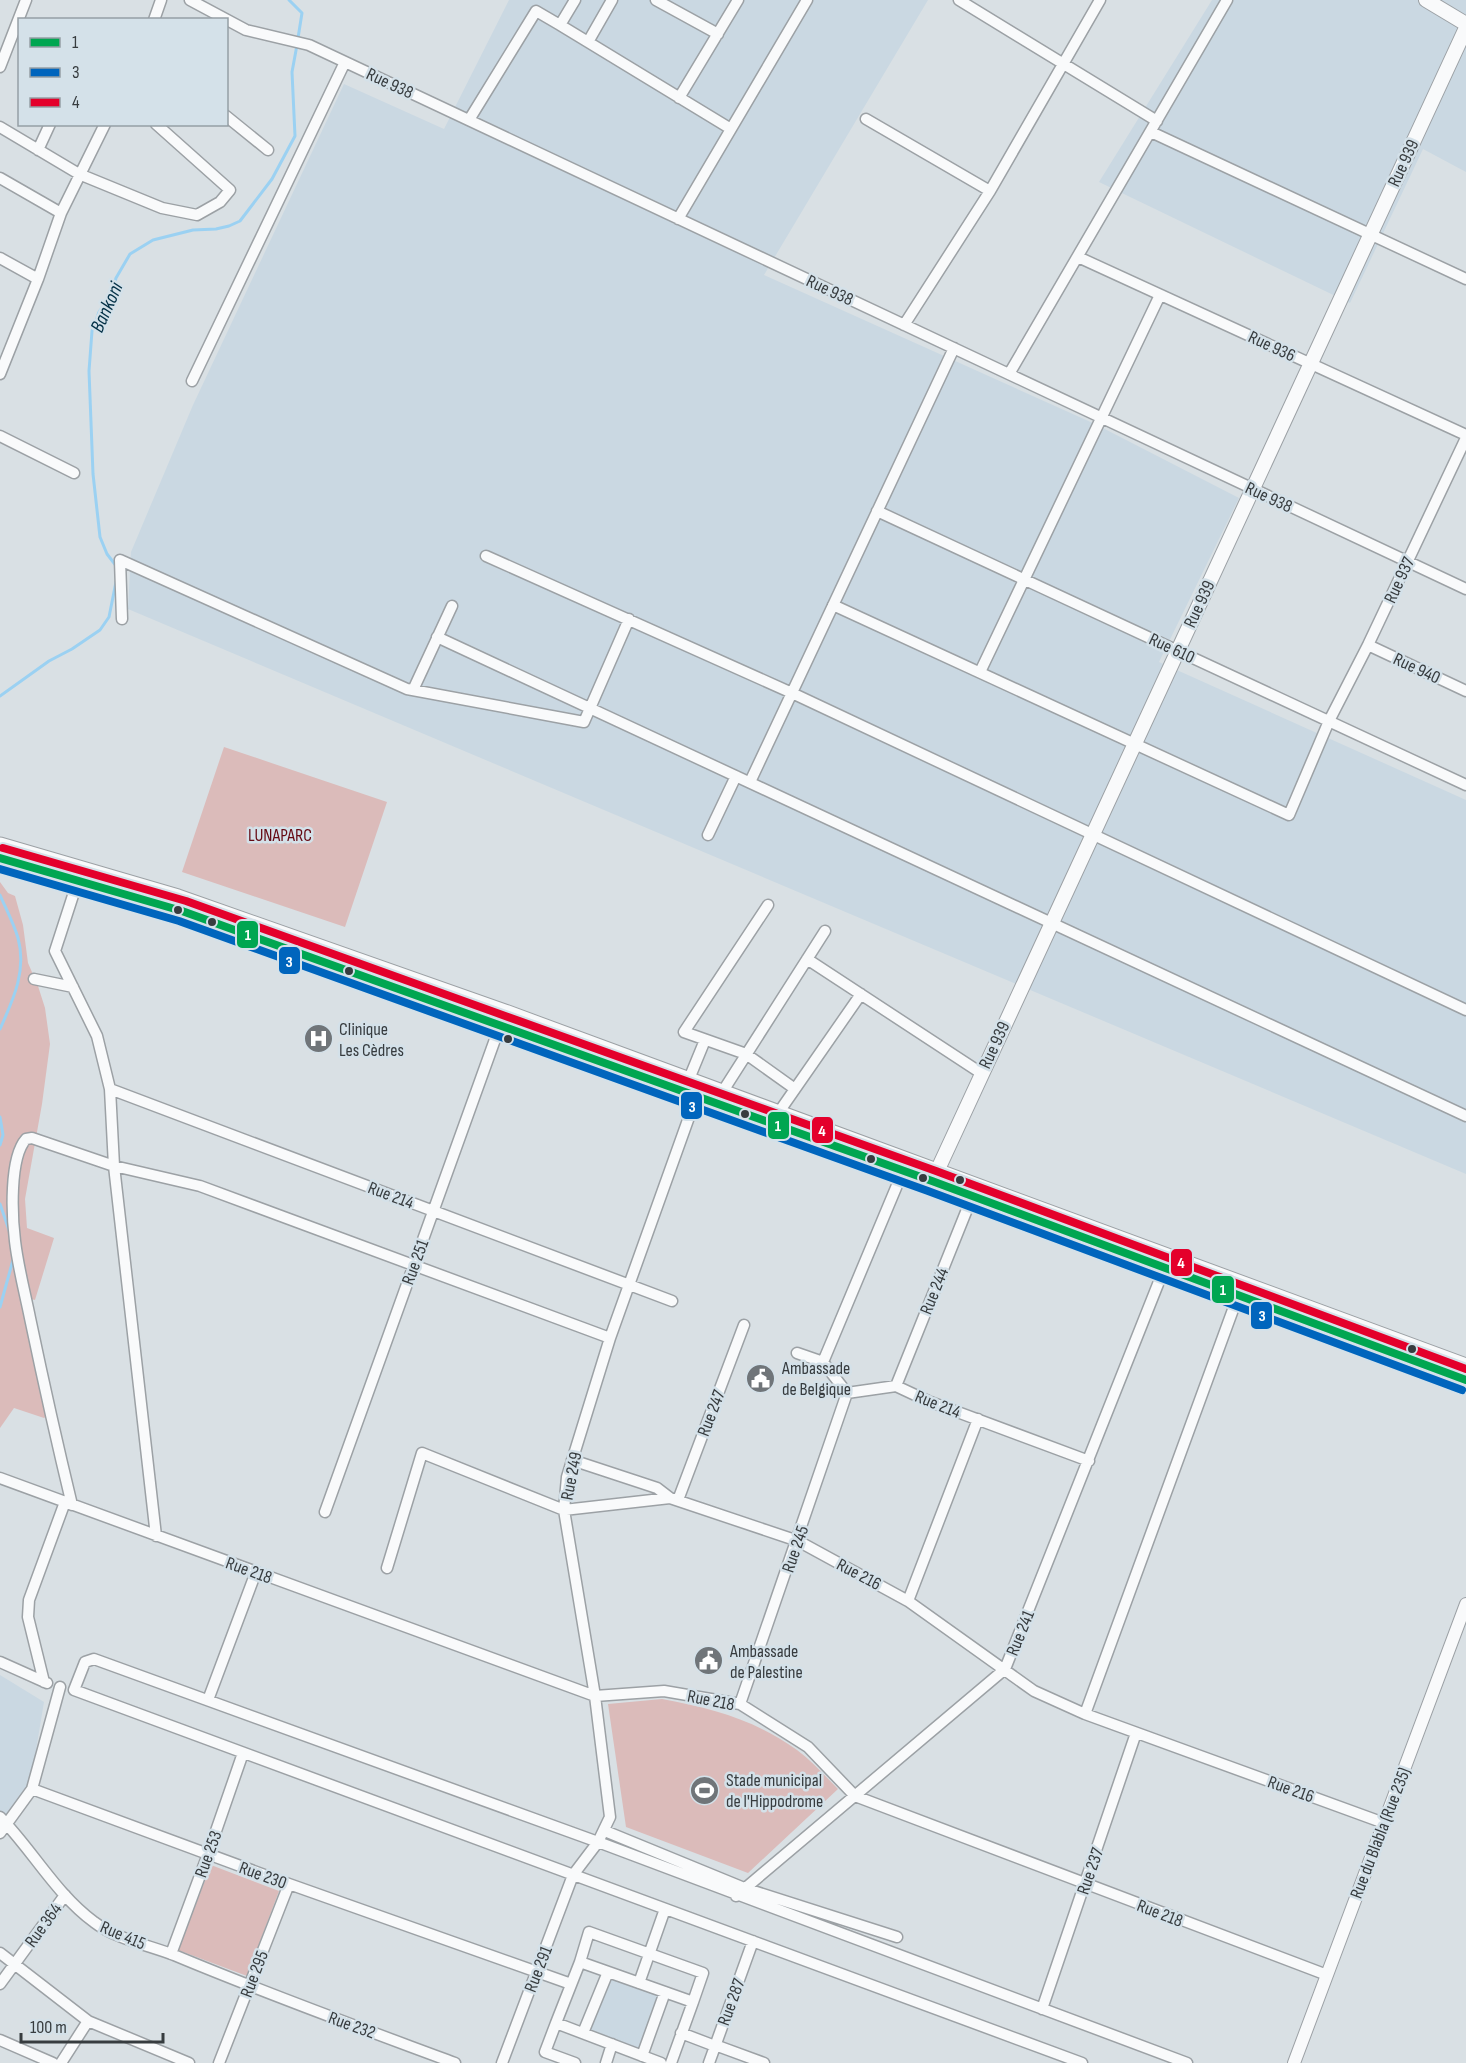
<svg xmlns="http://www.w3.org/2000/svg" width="1466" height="2063" font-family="'Sofia Sans Condensed',sans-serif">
  <rect width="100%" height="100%" fill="#d9e0e4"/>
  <path fill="#cad8e2" d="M509,0h419l-164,275 331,149 144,74 -80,164 307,138v374l-1338,-565 3,-57 62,-147 151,-321 100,45z
    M1212,0h254v172l-43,-23 -73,154 -251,-121z
    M0,1675l44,27 -14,84 -25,31 -5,-6z
    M610,1975l51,18 -20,59 -54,-21z"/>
  <path fill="#dbbbba" d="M224,747l163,55 -42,125 -163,-55z
    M0,882l8,11 7,3 8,29 5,38 10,23 7,22 5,36 -8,60 -17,95 2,29 27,10 -19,62 -8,-2 20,118 -3,2 -30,-10 -14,20z
    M662,1699c52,10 91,20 135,51 15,11 28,26 41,39l-90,84 -122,-46 -18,-123z
    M211,1865l68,26 -32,85 -69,-26z"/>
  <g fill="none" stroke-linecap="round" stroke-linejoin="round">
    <path stroke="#9bd1f2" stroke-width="3" d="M289,0l13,13 -4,25
      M117,567l-10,-13 -7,-17 -7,-63 -4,-103 3,-40 7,-19 13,-20 4,-14 14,-24 23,-14 40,-10 23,-1 13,-3 11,-5 32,-42 23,-43 -3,-64 5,-27
      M0,696l49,-35 23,-12 28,-19 9,-13 7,-35
      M0,895c6,14 14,29 18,43 9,33 -5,62 -18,91
      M0,1117l3,18 -3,10
      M0,1204l10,29
      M0,1307l13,-47"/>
    <defs>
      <path id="minor" d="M190,0l56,30 63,15 1157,544
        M575,0l-15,25 28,17
        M612,0l-24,42 143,87
        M656,0l62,34
        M959,0l198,121
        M154,20l7,-20
        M0,67l26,-67
        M679,98l59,-98
        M226,116l42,34
        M866,119l124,72
        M469,120l67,-109 24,14
        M0,127l79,47 83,34 35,7 23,-13 10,-12 -74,-66
        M1151,132l315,147
        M38,150l12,-26
        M0,178l61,35
        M678,219l129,-219
        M1078,257l388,178
        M0,258l38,21
        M904,325l86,-134 110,-191
        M0,374l38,-95 23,-66 44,-89
        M1009,374l218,-374
        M192,381l153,-319
        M0,436l74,37
        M877,511l589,274
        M486,556l306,137 674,317
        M833,605l456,210 40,-94 39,-76 98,-207
        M122,619l-2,-59 287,129 177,33 45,-103
        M437,637l1029,479
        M1368,645l98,46
        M980,672l180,-377
        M413,690l39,-84
        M750,782l204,-434
        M708,835l28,-59
        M78,880l-23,71 42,85 13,53 4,77 42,370
        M768,905l-84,127 62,22 49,35
        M807,959l174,114
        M34,979l39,8
        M689,1079l16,-39
        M110,1089l562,212
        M723,1091l102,-160
        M779,1112l82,-118
        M797,1353l26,9 24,31 49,-7 32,15 161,60
        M823,1362l80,-191
        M896,1386l76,-189
        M572,1460l85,28 13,10
        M0,1478l595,218 69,-5 76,13 68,43 47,49 472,179
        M678,1500l66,-175
        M72,1505c-15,-62 -29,-125 -42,-187 -5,-25 -12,-51 -15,-77 -3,-24 -6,-83 11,-102l6,-1 82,28 86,20 410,152
        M325,1512l177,-492
        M387,1568l35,-115 142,57 106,-12 128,43 110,60 126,90 51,23 299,109
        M908,1601l70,-182
        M0,1662l47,21
        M44,1682l-16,-65 1,-17 36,-98
        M208,1700l48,-128
        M740,1704l107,-311
        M1085,1714l153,-418
        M32,1789l257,95 282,100
        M0,1817c33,34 56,77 94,105 22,17 54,23 80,33 93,39 187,73 281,108
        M605,1831l139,57 153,49
        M0,1833l32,-44 28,-102
        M736,1896l269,-227 159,-400
        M0,1953l88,68 101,42
        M171,1954l37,-100 35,-101
        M580,1962l9,-30 114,41 -10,29
        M639,1983l26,-74
        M0,1984l65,-89
        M1042,2009l94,-276
        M556,2023l-11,29 30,11
        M583,2033l25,-61
        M681,2033l34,13
        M0,2040l53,23
        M715,2045l49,18
        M642,2056l23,-64
        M61,2063l27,-42
        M219,2063l70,-179
        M502,2063l71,-188 25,-33 12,-25 -15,-121 -31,-186 3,-33 43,-139 88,-246
        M606,2063l6,-19
        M661,2063l-105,-40 24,-61 113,40 -22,61
        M709,2063l44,-122
        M1082,2063l-1008,-373 11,-28 9,-3 504,183 589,221"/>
      <path id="tertiary" d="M1294,2063l172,-459"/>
      <path id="secondary" d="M1426,0l40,24
        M933,1180l533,-1152"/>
      <path id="primary" d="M0,845l178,52 327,115 961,354
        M0,858l182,53 750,270 534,199"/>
    </defs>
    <use href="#minor" stroke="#9ca1a5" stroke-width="13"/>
    <use href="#tertiary" stroke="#9ca1a5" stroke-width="14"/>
    <use href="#secondary" stroke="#9ca1a5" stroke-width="16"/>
    <use href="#primary" stroke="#9ca1a5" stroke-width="17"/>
    <use href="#minor" stroke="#f9fafb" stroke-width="10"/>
    <use href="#tertiary" stroke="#f9fafb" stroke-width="12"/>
    <use href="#secondary" stroke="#f9fafb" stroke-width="14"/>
    <use href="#primary" stroke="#f9fafb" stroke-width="15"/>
    <defs>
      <path id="bus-1" d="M0,858l182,53 750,270 534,199"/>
      <path id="bus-2" d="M0,869l179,52 749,270 534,199"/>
      <path id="bus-3" d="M3,848l183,53 750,270 530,198"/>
    </defs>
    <use href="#bus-1" stroke="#d4e1e9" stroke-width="12"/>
    <use href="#bus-2" stroke="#d4e1e9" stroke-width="12"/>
    <use href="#bus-3" stroke="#d4e1e9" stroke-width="12"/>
    <use href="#bus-1" stroke="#00a651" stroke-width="8"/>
    <use href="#bus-2" stroke="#0065bd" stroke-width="8"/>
    <use href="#bus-3" stroke="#e4002b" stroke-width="8"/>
  </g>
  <defs>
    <symbol id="hospital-disc" viewBox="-11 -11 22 22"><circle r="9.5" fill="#707579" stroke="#d4e1e9"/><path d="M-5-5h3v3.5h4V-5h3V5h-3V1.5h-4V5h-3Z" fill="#fff"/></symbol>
    <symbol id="civic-disc" viewBox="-11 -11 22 22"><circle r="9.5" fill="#707579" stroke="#d4e1e9"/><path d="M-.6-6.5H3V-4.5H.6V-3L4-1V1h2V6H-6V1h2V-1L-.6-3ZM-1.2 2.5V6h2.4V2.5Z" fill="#fff"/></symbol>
    <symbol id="stadium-disc" viewBox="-11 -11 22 22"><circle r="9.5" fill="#707579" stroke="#d4e1e9"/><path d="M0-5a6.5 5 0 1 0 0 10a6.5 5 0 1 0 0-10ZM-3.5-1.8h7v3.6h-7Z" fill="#fff"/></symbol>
  </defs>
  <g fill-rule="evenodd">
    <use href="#hospital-disc" x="302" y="1022" width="33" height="33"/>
    <use href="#civic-disc" x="744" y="1362" width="33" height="33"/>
    <use href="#civic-disc" x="692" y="1644" width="33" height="33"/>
    <use href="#stadium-disc" x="688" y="1774" width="33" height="33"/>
  </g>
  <g fill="#373c3f" stroke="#d4e1e9" stroke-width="2">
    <circle cx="178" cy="910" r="5"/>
    <circle cx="212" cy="922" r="5"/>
    <circle cx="349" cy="971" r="5"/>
    <circle cx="508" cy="1039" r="5"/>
    <circle cx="745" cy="1114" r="5"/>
    <circle cx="871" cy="1159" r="5"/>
    <circle cx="923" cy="1178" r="5"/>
    <circle cx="960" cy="1180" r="5"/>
    <circle cx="1412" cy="1349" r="5"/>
  </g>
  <g text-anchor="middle" stroke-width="5" stroke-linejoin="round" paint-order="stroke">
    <g font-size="18" fill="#373c3f" stroke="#d4e1e9">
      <text transform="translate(390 83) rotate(25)" y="6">Rue 938</text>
      <text transform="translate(1403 163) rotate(-65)" y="6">Rue 939</text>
      <text transform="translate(830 290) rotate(25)" y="6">Rue 938</text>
      <text transform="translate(1272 346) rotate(25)" y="6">Rue 936</text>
      <text transform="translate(1269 497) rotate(25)" y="6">Rue 938</text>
      <text transform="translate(1399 580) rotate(-65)" y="6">Rue 937</text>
      <text transform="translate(1199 604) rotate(-65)" y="6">Rue 939</text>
      <text transform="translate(1172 648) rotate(25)" y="6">Rue 610</text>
      <text transform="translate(1417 668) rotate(25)" y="6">Rue 940</text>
      <text transform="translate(994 1045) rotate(-65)" y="6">Rue 939</text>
      <text transform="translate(391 1195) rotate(21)" y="6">Rue 214</text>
      <text transform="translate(415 1262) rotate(-70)" y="6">Rue 251</text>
      <text transform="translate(934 1291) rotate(-68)" y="6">Rue 244</text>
      <text transform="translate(938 1404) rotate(22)" y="6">Rue 214</text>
      <text transform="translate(711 1413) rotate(-69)" y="6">Rue 247</text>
      <text transform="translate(571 1476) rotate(-79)" y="6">Rue 249</text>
      <text transform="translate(795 1549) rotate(-71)" y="6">Rue 245</text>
      <text transform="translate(249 1570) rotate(20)" y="6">Rue 218</text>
      <text transform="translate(859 1574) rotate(28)" y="6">Rue 216</text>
      <text transform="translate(1020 1633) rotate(-68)" y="6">Rue 241</text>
      <text transform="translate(711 1700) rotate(11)" y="6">Rue 218</text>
      <text transform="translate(1291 1789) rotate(20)" y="6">Rue 216</text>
      <text transform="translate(1380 1833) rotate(-69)" y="6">Rue du Blabla (Rue 235)</text>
      <text transform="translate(208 1854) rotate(-70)" y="6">Rue 253</text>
      <text transform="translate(1090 1871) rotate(-71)" y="6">Rue 237</text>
      <text transform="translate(263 1875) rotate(20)" y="6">Rue 230</text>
      <text transform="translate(1160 1913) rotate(21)" y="6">Rue 218</text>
      <text transform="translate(43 1925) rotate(-54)" y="6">Rue 364</text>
      <text transform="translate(123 1935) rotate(23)" y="6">Rue 415</text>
      <text transform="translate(538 1969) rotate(-69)" y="6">Rue 291</text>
      <text transform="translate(254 1974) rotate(-69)" y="6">Rue 295</text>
      <text transform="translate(731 2002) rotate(-70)" y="6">Rue 287</text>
      <text transform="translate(352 2025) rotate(20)" y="6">Rue 232</text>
    </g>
    <g font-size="18" fill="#650913" stroke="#d4e1e9">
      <text x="280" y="841">LUNAPARC</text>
    </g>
    <g font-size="18" fill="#373c3f" stroke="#d4e1e9" text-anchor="start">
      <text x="339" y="1035">Clinique<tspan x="339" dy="21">Les Cèdres</tspan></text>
      <text x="782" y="1374">Ambassade<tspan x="782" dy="21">de Belgique</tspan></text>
      <text x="730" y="1657">Ambassade<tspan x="730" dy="21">de Palestine</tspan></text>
      <text x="726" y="1786">Stade municipal<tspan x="726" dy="21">de l'Hippodrome</tspan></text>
    </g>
    <g font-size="20" font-style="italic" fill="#033046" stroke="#d4e1e9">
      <text transform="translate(106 307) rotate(-66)" y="7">Bankoni</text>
    </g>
  </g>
  <g stroke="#d4e1e9" stroke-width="2">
    <rect x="236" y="920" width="23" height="29" rx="6" fill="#00a651"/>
    <rect x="278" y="946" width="23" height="29" rx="6" fill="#0065bd"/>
    <rect x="680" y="1091" width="23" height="29" rx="6" fill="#0065bd"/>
    <rect x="767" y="1111" width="23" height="29" rx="6" fill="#00a651"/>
    <rect x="811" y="1116" width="23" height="28" rx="6" fill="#e4002b"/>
    <rect x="1170" y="1248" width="23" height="29" rx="6" fill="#e4002b"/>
    <rect x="1211" y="1275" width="24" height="29" rx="6" fill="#00a651"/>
    <rect x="1250" y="1301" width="23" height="29" rx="6" fill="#0065bd"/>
  </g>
  <g font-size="16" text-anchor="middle" font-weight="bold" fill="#fff">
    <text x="248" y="940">1</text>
    <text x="289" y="967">3</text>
    <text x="692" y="1112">3</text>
    <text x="778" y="1131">1</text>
    <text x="822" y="1136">4</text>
    <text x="1181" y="1268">4</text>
    <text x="1223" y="1295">1</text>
    <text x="1262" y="1321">3</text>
  </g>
  <rect x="18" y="18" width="210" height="108" fill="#d4e1e9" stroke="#959fa5" stroke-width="1.5"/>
  <rect x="30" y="38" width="30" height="9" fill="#00a651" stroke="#959fa5" stroke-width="1.5"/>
  <text x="72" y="48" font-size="18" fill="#373c3f">1</text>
  <rect x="30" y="68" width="30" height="9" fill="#0065bd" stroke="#959fa5" stroke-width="1.5"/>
  <text x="72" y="78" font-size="18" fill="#373c3f">3</text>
  <rect x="30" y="98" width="30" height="9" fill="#e4002b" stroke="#959fa5" stroke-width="1.5"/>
  <text x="72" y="108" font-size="18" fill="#373c3f">4</text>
  <path d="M21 2033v9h142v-9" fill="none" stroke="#373c3f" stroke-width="3"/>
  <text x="30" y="2033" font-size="18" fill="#373c3f" stroke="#d4e1e9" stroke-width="4.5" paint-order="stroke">100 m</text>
</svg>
